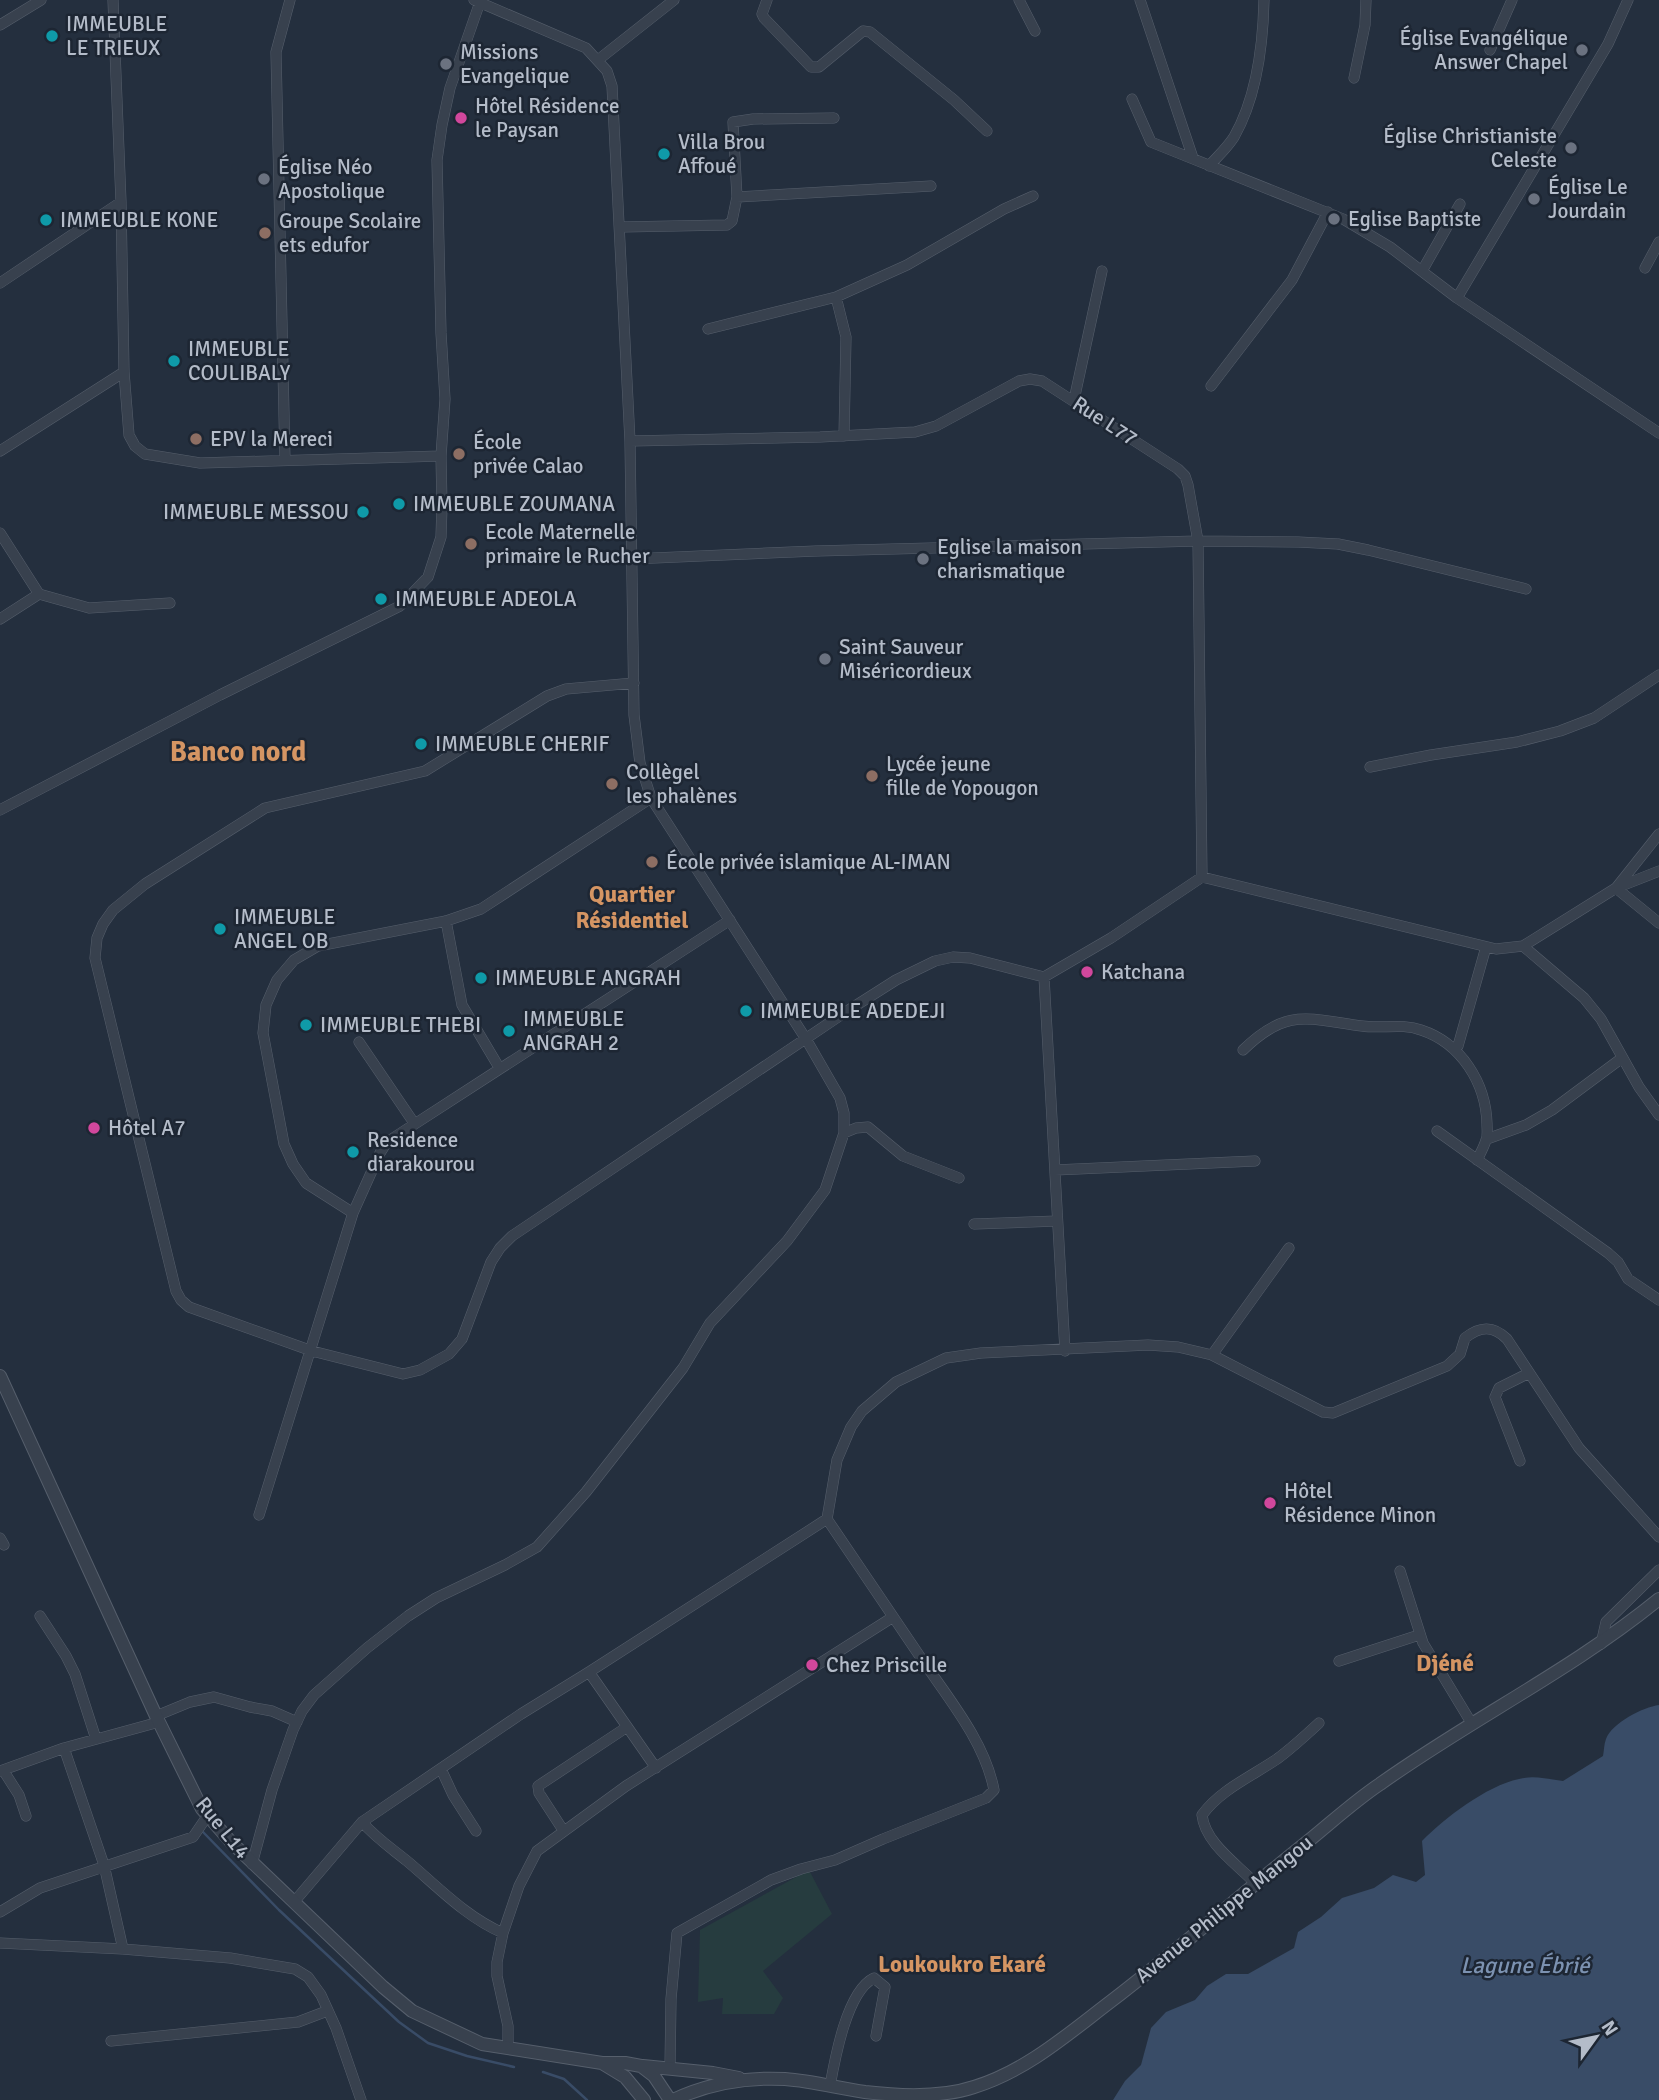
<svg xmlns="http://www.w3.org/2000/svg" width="1659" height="2100" font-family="Signika,sans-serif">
  <rect width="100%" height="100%" fill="#242f3e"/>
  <path fill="#263c3f" d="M809,1870l23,44 -69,57 20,27 -9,16h-52l1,-16 -25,4 2,-72z"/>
  <path fill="#394c67" d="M1659,1705v395h-546l12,-19 16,-16 10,-37 15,-16 29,-12 12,-14 19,-12h22l46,-26 4,-16 23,-15 21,-19 32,-10 19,-13 23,7 9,-7 -3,-34c23,-23 64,-55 97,-62 14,-4 29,0 44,2l40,-25c1,-5 1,-12 3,-17 6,-16 37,-32 53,-34z"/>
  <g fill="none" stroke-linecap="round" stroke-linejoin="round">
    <path stroke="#394c67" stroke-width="2.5" d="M203,1832l76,78 120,112 29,21 39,13 47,11
      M543,2072l21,7 23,21"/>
    <defs>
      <path id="minor" d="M113,0l8,202 3,170 5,63 6,11 10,8 55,9 241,-7
        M767,0l-5,14 2,4 47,49h8l44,-36 7,1 84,68 33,31
        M1019,0l16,31
        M1140,0l53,158
        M0,25l41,-25
        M1490,50l22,-50
        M598,60l76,-60
        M1354,78l11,-53 1,-25
        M1132,99l19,43 192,77 47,28 67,51 202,135
        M1209,166c8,-9 18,-18 25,-29 23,-40 29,-91 30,-137
        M737,197l-4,-75 20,-3 81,-1
        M621,227l106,-2 5,-4 5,-24 194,-11
        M1645,268l14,-26
        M1422,271l38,-67
        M0,283l121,-81
        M836,297l71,-32 97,-56 29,-13
        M1457,298l151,-254 20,-44
        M708,329l128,-32 10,40 -2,99
        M1211,386l81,-106 36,-68
        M1074,400l28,-129
        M630,441l190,-4 95,-5 21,-6 83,-45 11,-2 12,2 136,88 7,7 3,9 10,56 4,336
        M0,451l124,-79
        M285,460l-9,-408 14,-52
        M0,533l39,61 50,14 81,-5
        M631,559l185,-8 382,-10 100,1 40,2 30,6 158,39
        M0,619l39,-25
        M634,683l-68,6 -19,7 -122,75 -160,37 -120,76 -32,26 -10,14 -6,14 -2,20 81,333 5,9 8,7 123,44 91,23 17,-4 29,-16 13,-15 29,-77 9,-14 12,-12 329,-221 55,-35 39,-19 18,-4 17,1 74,19 67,-39 91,-61 294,72 27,-3 93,-58 43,-17
        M1370,767l61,-12 86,-13 43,-11 34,-13 65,-43
        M0,810l220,-115 180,-89 28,-29 13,-40 1,-31 -1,-50 4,-57 -4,-66 -4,-173 5,-35 8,-37 30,-86
        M1616,888l43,-54
        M1616,888l43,35
        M446,921l16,84 38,64
        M1523,946l61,52 17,21 38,68 20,28
        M1044,977l21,374
        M359,1042l55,81
        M1454,1048l4,-2 28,-99
        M1243,1050c44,-43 65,-31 119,-24 20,3 40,-3 59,4 40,13 65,53 66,94 0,5 1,12 -1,16 -2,7 -6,14 -9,20
        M1437,1131l171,122 10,9 10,17 31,21
        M844,1133l12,-5 12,-1 35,29 56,22
        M1487,1139l39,-14 26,-15 70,-52
        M1055,1170l200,-9
        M353,1213l-47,-30 -13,-19 -9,-20 -21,-111 3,-28 11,-25 17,-20 24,-14 128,-25 35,-12 170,-111
        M974,1224l83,-3
        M1212,1355l77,-107
        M1520,1461l-25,-64 4,-9 30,-15
        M259,1515l94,-302 27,-60 7,-11 343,-222
        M0,1538l4,7
        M1400,1571l23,72 49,81
        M40,1616l26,40 9,18 21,65
        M1601,1644l5,-22 53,-52
        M1339,1661l80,-26
        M589,1672l67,96
        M156,1716l34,-14 24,-5 36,10 22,4 25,11
        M441,1769l12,26 23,36
        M3,1770l16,25 7,21
        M0,1771l64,-23
        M362,1822c14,16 29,26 45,39 31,26 59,56 96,72
        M563,1830l-24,-37 -1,-7 89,-59
        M252,1864l20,-74 21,-60 9,-19 12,-16 53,-47 41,-32 28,-18 69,-33 32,-18 49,-55 79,-101 18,-23 27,-45 77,-82 38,-51 19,-57v-20l-4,-15 -34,-59 -155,-241 -11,-35 -6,-48 -4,-274 -18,-355 -5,-15 -21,-23 -112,-48
        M1255,1883c-18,-19 -50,-40 -53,-68 18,-25 50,-39 75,-56 15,-11 28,-23 42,-36
        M294,1902l68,-80 159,-108 68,-42 238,-153
        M0,1912l40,-24 153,-51 15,-22
        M0,1943l123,6 107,9 65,11 13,8 13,18 15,33 25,72
        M123,1949l-19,-84 -40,-117 95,-26
        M111,2041l187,-19 29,-11
        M508,2048v-22l-11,-50v-14l6,-29 16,-47 18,-35 89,-65 267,-169
        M670,2067l1,-68 6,-66 94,-53 30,-11 34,-9 48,-21 103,-41 8,-8c-9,-48 -46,-92 -73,-132 -31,-46 -63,-93 -94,-139l10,-59 14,-33 11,-16 34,-29 50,-24 35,-5 167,-8 30,2 34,8 111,57 10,1 114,-47 13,-12 5,-16c15,-12 28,-13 42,1l72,109 80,89
        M830,2086c5,-28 17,-95 44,-108l11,9 -9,49"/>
      <path id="tertiary" d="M0,1376l156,340 46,93 29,33 152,145 29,24 70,33 120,19h23l16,3 13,10 16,24
        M602,2063l23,14 19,23
        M643,2066l70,7 26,5
        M673,2100c34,-16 74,-23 112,-21 27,2 53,9 80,13 34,4 76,6 109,-5 52,-16 94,-53 136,-85 69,-53 134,-110 202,-164 22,-18 44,-38 68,-54 91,-65 192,-114 279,-185"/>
    </defs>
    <use href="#minor" stroke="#565f6c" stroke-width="11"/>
    <use href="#tertiary" stroke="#565f6c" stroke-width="14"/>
    <use href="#minor" stroke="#38414e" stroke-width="10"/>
    <use href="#tertiary" stroke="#38414e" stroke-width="12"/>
  </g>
  <g fill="#0f9aa8" stroke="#1d2633" stroke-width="2.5">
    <circle cx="52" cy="36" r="7"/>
    <circle cx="664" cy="154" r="7"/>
    <circle cx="46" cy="220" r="7"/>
    <circle cx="174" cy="361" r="7"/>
    <circle cx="399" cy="504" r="7"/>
    <circle cx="363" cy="512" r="7"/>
    <circle cx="381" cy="599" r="7"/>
    <circle cx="421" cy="744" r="7"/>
    <circle cx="220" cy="929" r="7"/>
    <circle cx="481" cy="978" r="7"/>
    <circle cx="746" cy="1011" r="7"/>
    <circle cx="306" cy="1025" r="7"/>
    <circle cx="509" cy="1031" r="7"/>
    <circle cx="353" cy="1152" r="7"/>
  </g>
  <g fill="#6b7280" stroke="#1d2633" stroke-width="2.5">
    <circle cx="1582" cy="50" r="7"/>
    <circle cx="446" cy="64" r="7"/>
    <circle cx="1571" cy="148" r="7"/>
    <circle cx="264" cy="179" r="7"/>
    <circle cx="1534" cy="199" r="7"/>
    <circle cx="1334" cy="219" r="7"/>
    <circle cx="923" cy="559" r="7"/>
    <circle cx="825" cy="659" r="7"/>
  </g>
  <g fill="#d1479c" stroke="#1d2633" stroke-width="2.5">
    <circle cx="461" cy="118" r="7"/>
    <circle cx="1087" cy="972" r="7"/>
    <circle cx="94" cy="1128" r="7"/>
    <circle cx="1270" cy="1503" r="7"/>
    <circle cx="812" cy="1665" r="7"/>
  </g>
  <g fill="#8d6e63" stroke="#1d2633" stroke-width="2.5">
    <circle cx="265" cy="233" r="7"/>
    <circle cx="196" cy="439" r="7"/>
    <circle cx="459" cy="454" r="7"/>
    <circle cx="471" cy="544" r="7"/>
    <circle cx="872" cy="776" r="7"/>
    <circle cx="612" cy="784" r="7"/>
    <circle cx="652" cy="862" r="7"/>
  </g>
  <g text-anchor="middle" stroke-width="5" stroke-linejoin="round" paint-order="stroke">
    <g font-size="21" fill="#b4bcc9" stroke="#1d2633" text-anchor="start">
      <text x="66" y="31">IMMEUBLE<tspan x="66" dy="24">LE TRIEUX</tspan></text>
      <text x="1568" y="45" text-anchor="end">Église Evangélique<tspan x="1568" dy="24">Answer Chapel</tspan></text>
      <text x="460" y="59">Missions<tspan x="460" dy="24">Evangelique</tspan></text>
      <text x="475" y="113">Hôtel Résidence<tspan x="475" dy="24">le Paysan</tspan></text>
      <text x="1557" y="143" text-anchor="end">Église Christianiste<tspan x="1557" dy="24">Celeste</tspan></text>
      <text x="678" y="149">Villa Brou<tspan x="678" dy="24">Affoué</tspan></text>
      <text x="278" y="174">Église Néo<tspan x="278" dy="24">Apostolique</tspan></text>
      <text x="1548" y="194">Église Le<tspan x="1548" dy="24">Jourdain</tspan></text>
      <text x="1348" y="226">Eglise Baptiste</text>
      <text x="60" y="227">IMMEUBLE KONE</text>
      <text x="279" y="228">Groupe Scolaire<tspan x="279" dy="24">ets edufor</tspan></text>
      <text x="188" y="356">IMMEUBLE<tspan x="188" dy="24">COULIBALY</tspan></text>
      <text x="210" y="446">EPV la Mereci</text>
      <text x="473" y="449">École<tspan x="473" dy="24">privée Calao</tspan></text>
      <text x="413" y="511">IMMEUBLE ZOUMANA</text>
      <text x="349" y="519" text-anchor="end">IMMEUBLE MESSOU</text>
      <text x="485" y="539">Ecole Maternelle<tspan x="485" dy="24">primaire le Rucher</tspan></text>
      <text x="937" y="554">Eglise la maison<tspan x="937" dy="24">charismatique</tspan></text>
      <text x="395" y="606">IMMEUBLE ADEOLA</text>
      <text x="839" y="654">Saint Sauveur<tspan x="839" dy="24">Miséricordieux</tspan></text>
      <text x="435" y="751">IMMEUBLE CHERIF</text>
      <text x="886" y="771">Lycée jeune<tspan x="886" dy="24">fille de Yopougon</tspan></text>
      <text x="626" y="779">Collègel<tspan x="626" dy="24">les phalènes</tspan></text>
      <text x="666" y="869">École privée islamique AL-IMAN</text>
      <text x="234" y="924">IMMEUBLE<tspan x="234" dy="24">ANGEL OB</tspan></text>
      <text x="1101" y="979">Katchana</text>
      <text x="495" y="985">IMMEUBLE ANGRAH</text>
      <text x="760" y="1018">IMMEUBLE ADEDEJI</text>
      <text x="523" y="1026">IMMEUBLE<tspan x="523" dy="24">ANGRAH 2</tspan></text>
      <text x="320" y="1032">IMMEUBLE THEBI</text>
      <text x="108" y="1135">Hôtel A7</text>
      <text x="367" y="1147">Residence<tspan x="367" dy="24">diarakourou</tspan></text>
      <text x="1284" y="1498">Hôtel<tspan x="1284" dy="24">Résidence Minon</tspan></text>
      <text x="826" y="1672">Chez Priscille</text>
    </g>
    <g font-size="21" fill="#b4bcc9" stroke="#1d2633">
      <text transform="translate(1105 421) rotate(33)" y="7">Rue L77</text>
      <text transform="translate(223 1828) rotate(51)" y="7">Rue L14</text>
      <text transform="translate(1224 1909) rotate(-39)" y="7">Avenue Philippe Mangou</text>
    </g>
    <g font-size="23" font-weight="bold" fill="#d59563" stroke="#1d2633">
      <text x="632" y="902">Quartier<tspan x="632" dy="26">Résidentiel</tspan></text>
      <text x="1445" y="1671">Djéné</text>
      <text x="962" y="1972">Loukoukro Ekaré</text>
    </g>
    <g font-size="23" font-style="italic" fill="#7c92b1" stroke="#1d2633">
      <text x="1525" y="1973">Lagune Ébrié</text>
    </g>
    <g font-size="28" font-weight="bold" fill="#d59563" stroke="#1d2633">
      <text x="238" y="761">Banco nord</text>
    </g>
  </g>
  <g transform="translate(1596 2037) rotate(57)" stroke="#1d2633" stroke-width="5" paint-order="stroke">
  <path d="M0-5L12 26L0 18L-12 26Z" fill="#b4bcc9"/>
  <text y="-10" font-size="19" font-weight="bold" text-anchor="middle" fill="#b4bcc9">N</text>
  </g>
</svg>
